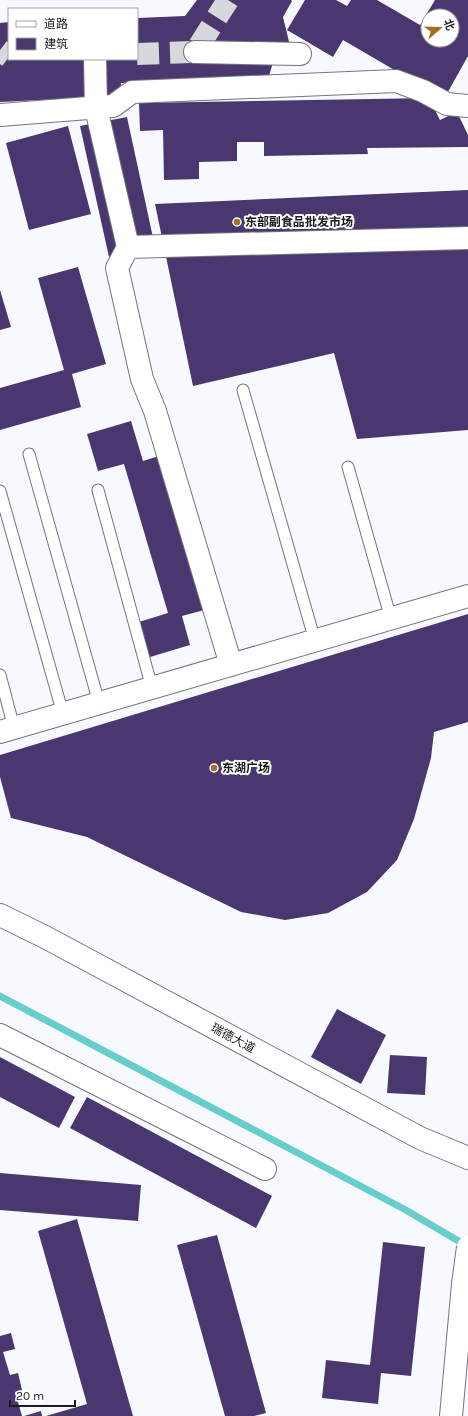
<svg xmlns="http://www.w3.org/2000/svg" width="468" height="1416" font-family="Karla,'Noto Sans SC',sans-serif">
  <rect width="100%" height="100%" fill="#f7f9fe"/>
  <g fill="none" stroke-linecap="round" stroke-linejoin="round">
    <path stroke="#68cecc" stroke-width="7" d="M0,996l404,213 63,37"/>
  </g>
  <path fill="#4b376f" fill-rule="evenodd" d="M197,0h94l1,1 -9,16 9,37 -18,5 -5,17 -148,7 -1,13 -120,6v-79l9,-1v37h128v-41l48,-2z
    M305,0h31l11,6 4,-6h26l43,25 15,-25h33v56l-24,43 -101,-59 -10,17 -46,-27zM428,16h24v24h-24z
    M429,98l11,22 17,-8 11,23v12l-101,1 1,6 -104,2v-14h-27v19l-38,1v17l-35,1 -1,-50 -23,1 -1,-28z
    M127,117l28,130 -46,10 -29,-131z
    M68,126l23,88 -62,16 -23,-87z
    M468,190v240l-111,9 -23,-86 -141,33 -38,-182z
    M78,267l28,97 -34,10 9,33 -81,23v-42l64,-18 -26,-92z
    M0,290l11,37 -11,3z
    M131,421l12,40 19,-6 46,154 -26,7 8,29 -40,12 -11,-35 29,-9 -44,-149 -26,7 -11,-37z
    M468,614v108l-34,10 -3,26 -17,61 -17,41 -30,32 -39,21 -43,7 -44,-8 -154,-75 -76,-19 -11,-41v-22z
    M337,1009l49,26 -25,49 -50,-27z
    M390,1055l37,2 -2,38 -38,-2z
    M0,1057l75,40 -16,31 -59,-31z
    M87,1097l185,99 -16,32 -186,-100z
    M0,1173l141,12 -3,36 -138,-11z
    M77,1219l56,197h-87l41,-12 -49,-173z
    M217,1235l49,178 -12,3h-29l-48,-171z
    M383,1242l42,5 -14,129 -30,-3 -3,31 -56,-6 4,-38 44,5z
    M11,1333l4,16 -12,3 7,23 8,-2 4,17 -7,2 7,24h-22v-80z
    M41,1411l1,5h-18z"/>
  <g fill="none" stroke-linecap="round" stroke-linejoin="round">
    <path stroke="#d6d8dc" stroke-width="22" stroke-dasharray="22 11" stroke-linecap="butt" d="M0,50l9,7
      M137,54l58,-2 33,-52"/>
    <defs>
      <path id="lane" d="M243,390l72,251
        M29,454l70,249
        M348,467l43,152
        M98,490l54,198
        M0,491l63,223
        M0,675l14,53"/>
      <path id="street" d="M195,52l105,2
        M95,59l1,49 32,139 -11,21 25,111 13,32 76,254
        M0,115l113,-9 19,-14 264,-11 27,10 24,13 21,2
        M128,247l340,-9
        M0,732l468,-136
        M0,1035l265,134"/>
      <path id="secondary" d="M0,915l45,22 375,201 48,20
        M451,1416l12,-132"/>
    </defs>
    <use href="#lane" stroke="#74767b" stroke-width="13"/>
    <use href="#street" stroke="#74767b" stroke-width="24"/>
    <use href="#secondary" stroke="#74767b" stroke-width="24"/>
    <use href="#lane" stroke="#fff" stroke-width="11"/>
    <use href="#street" stroke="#fff" stroke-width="22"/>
    <use href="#secondary" stroke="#fff" stroke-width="22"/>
    <defs>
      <path id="secondary-bridge" d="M463,1284l5,-37"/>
    </defs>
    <use href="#secondary-bridge" stroke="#74767b" stroke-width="24" stroke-linecap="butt"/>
    <use href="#secondary-bridge" stroke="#fff" stroke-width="22"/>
  </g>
  <g fill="#9f7323" stroke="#fff" stroke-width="1.5">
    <circle cx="237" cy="222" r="4"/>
    <circle cx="214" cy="768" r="4"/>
  </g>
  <g text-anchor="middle" stroke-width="4" stroke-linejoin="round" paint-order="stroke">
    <g font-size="12" font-weight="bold" fill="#1a1b1d" stroke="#fff" text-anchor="start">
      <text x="245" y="226">东部副食品批发市场</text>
      <text x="222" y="772">东湖广场</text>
    </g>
    <g font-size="12" fill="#1a1b1d" stroke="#fff">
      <text transform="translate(233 1038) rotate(28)" y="4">瑞德大道</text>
    </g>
  </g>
  <rect x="8" y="8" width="130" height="52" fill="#ffffff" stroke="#a3a4a5"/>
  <rect x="16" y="21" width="20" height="6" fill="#ffffff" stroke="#a3a4a5"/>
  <text x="44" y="28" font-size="12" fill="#1a1b1d">道路</text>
  <rect x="16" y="38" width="20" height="12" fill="#4b376f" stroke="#a3a4a5"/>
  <text x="44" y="48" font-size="12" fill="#1a1b1d">建筑</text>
  <g transform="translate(440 28) rotate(70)"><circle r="19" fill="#ffffff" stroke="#a3a4a5"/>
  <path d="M0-3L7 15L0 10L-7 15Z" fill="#9f7323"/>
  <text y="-6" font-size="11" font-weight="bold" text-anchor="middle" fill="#1a1b1d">北</text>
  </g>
  <path d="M10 1400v6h65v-6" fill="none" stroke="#1a1b1d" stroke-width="2"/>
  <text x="16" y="1400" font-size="12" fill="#1a1b1d" stroke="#ffffff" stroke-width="3" paint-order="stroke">20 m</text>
</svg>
